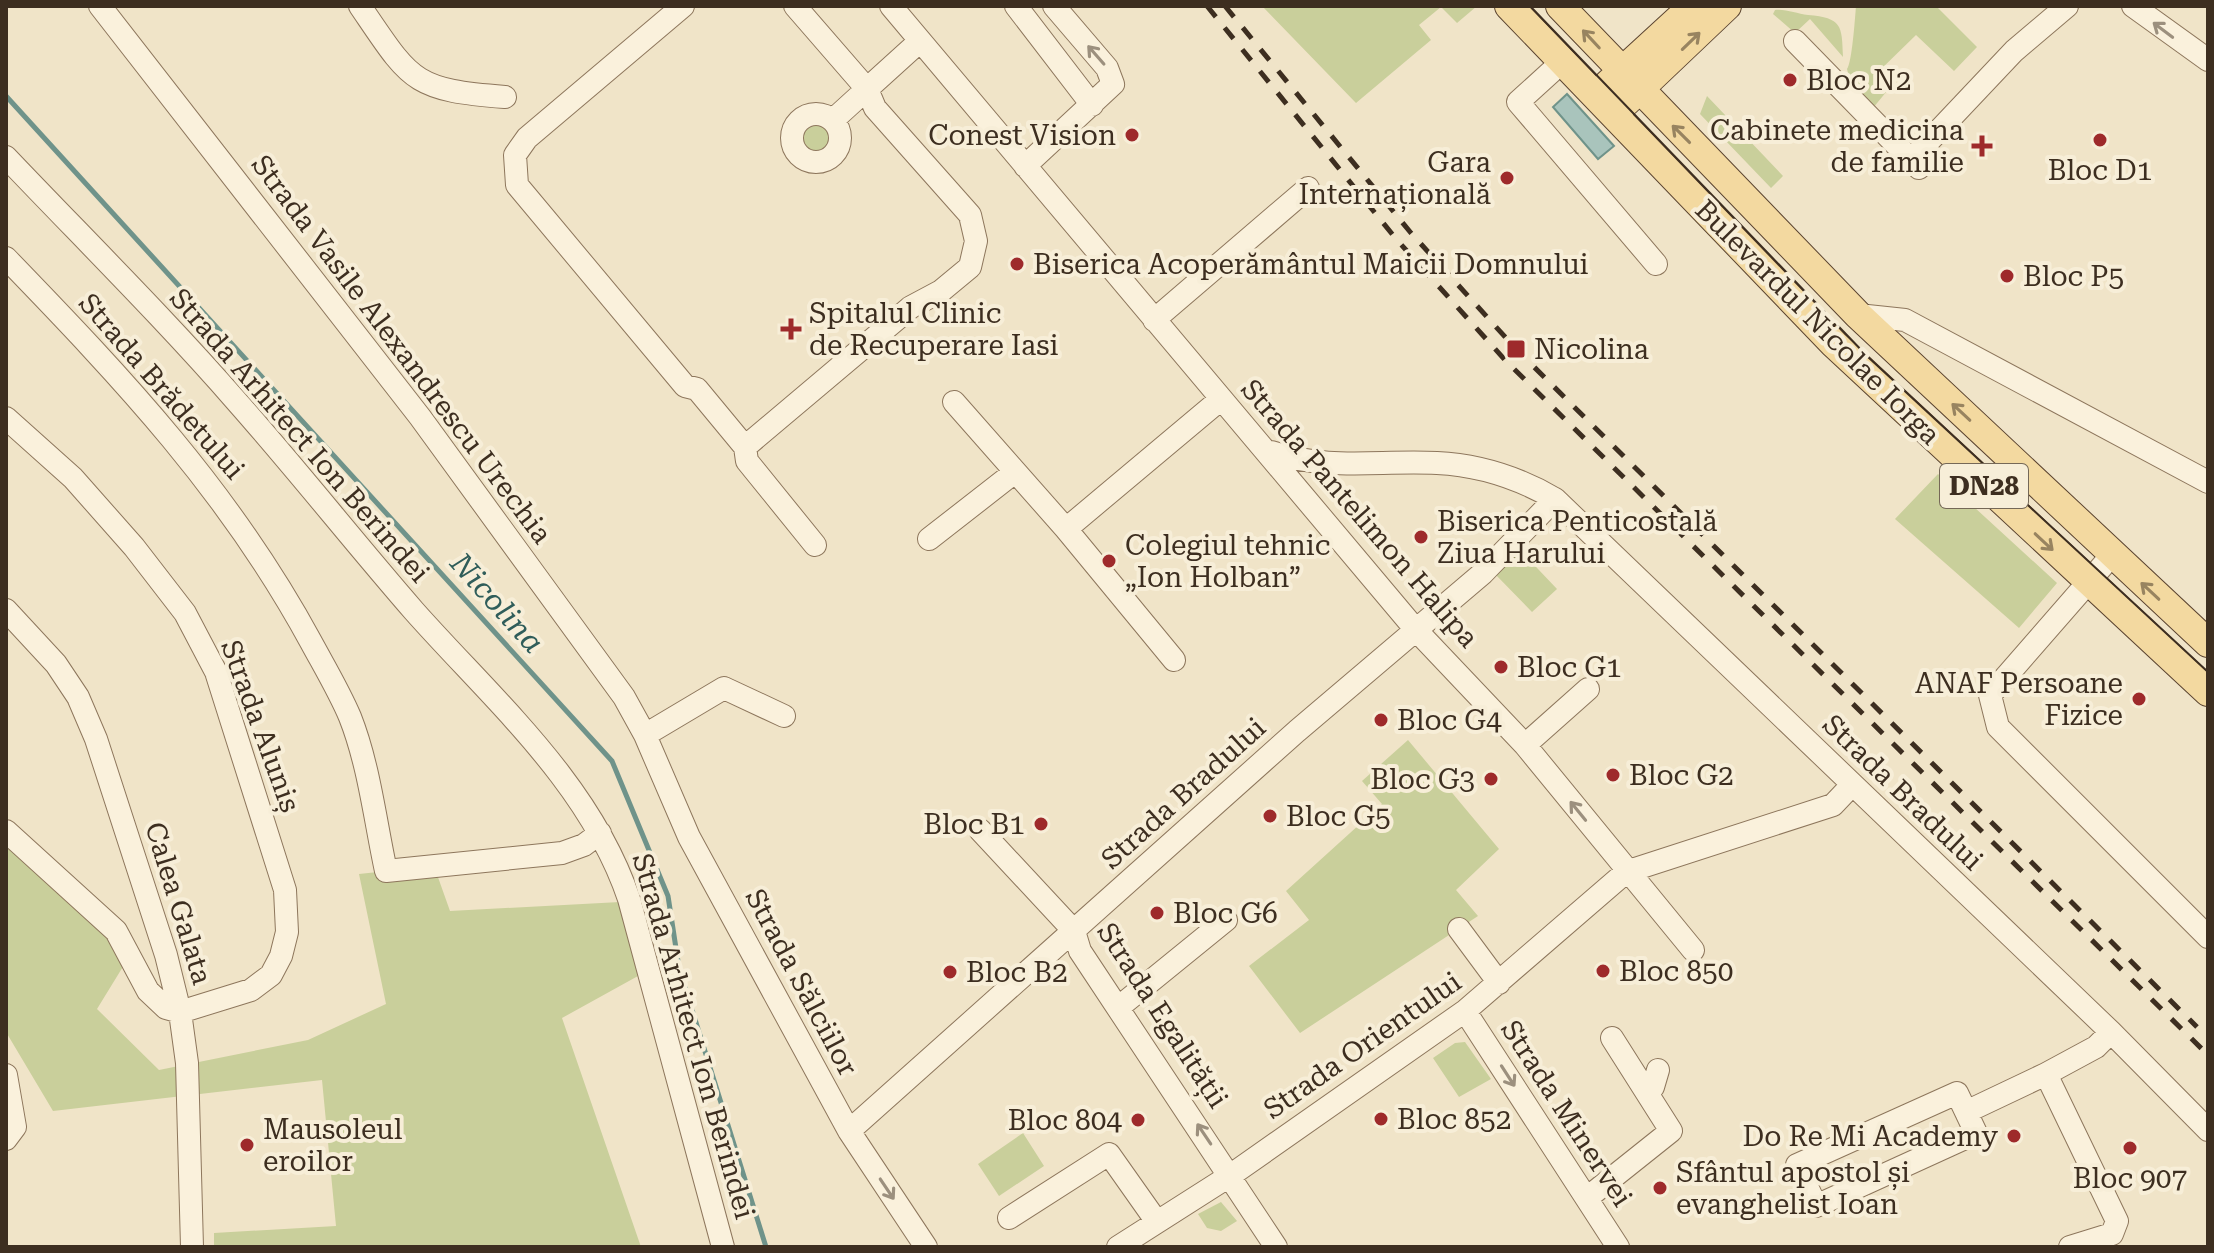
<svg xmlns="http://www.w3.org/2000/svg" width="2214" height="1253" font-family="'Roboto Serif',serif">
  <rect width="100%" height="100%" fill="#f0e4c8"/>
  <path fill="#c9cf9b" d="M1262,6h215l-20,17 -16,-16 -22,18 12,15 -75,63z
    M1856,6h80l41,41 -23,24 -38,-36 -42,41 13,15 -14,17 -23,-27 -3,-12c5,-6 8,-51 9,-63z
    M1775,10c12,-1 22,4 33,5 34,3 34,10 35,42l-33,-38 -15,14 -22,-19z
    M1707,96l76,80 -12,12 -71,-74z
    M800 137a17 17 0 1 1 34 0a17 17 0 1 1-34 0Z
    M1938,474l119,109 -38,45 -124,-109z
    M1521,551l36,38 -25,23 -37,-38z
    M1408,740l91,109 -43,41 22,26 -178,117 -51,-67 60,-46 -23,-29 96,-87 -20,-23z
    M6,834l109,99 9,32 -27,44 62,61 149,-30 78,-36 -27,-130 75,-8 16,45 170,-9 18,74 -76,42 79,229h-427v-14l122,-7 -14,-146 -269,31 -47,-79z
    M1465,1042l26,37 -32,18 -26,-39 22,-15z
    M1023,1133l21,33 -45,30 -21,-32z
    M1221,1202l16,19 -16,10 -14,-3 -9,-14z"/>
  <path fill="#a9c4bc" stroke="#6f938a" stroke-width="2" d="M1567,94l47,52 -16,13 -45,-52z"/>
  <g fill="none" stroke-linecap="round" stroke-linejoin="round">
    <path stroke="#6f938a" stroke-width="5" d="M6,96l606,665 56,135 11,72 87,279"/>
    <defs>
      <path id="minor" d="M100,6l320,411 204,280 21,38 44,102 160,294 77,116
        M360,6c51,75 52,84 145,91
        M683,6l-156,132 -12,17 2,30 168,201 12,3 48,58 2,14 68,84
        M795,6l72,83 -34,31
        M891,6l525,624 109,115 168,205
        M1016,6l76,99
        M2133,6l75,54
        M1795,41l124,127
        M1562,62l-44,40 138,162
        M792 138a24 24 0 1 1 48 0a24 24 0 1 1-48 0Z
        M6,157c77,81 158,161 232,246 60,68 116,139 176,208 79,89 176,172 215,288l94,348
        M1911,160l103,-109 53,-45
        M1025,166l88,-82 -6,-16 -53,-62
        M6,258c118,122 223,233 305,384 13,24 28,49 39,75 19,48 25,103 36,154l176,-18 22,-8 16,-12
        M1858,315l47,5 303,162
        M1154,320l154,-132
        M954,402l112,127 155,-130
        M6,418l67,60 61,69 51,66 31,59 69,218 2,42 -6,24 -10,19 -20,15 -71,22 -14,-4 -18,-17 -32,-60 -110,-100
        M745,447l166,-140 30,-16 29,-24 6,-26 -6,-26 -95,-107 -8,-19 53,-48
        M1271,452c59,19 107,8 166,11 43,2 82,15 118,36l556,533 97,98
        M1066,529l108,131
        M929,539l86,-67
        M2112,555l-122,140 8,32 210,210
        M6,610l50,54 22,33 18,42 70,216 14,57 7,51 5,184
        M645,735l79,-47 60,28
        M1525,745l63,-56
        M980,830l94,101 6,20 196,296
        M1459,929l40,54
        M1119,1007l107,-87
        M1465,1011l153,236
        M6,1075l9,52 -9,12
        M1647,1093l6,-6 5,-17
        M1957,1093l19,40 -160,73 -19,-41z
        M1966,1112l80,-38
        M849,1131l448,-400 186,-158 72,-74
        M1587,1198l84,-67 -59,-93
        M1009,1218l100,-64 48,68
        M1118,1247l113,-72 234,-164 161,-139 207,-67 18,-19
        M2070,1247l42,-13 5,-13 -71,-147 50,-27 15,-15"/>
      <path id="major" d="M1509,6l325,338 374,348
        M1560,6l298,309 350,328
        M1608,84l85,-78
        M1626,102l101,-96"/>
    </defs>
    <use href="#minor" stroke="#8d765c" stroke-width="24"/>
    <use href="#major" stroke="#5b4430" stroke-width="30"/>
    <use href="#minor" stroke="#faf1dc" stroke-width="22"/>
    <use href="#major" stroke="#f3d9a0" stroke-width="28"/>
    <path stroke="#3d2e20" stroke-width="2" d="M1530,6l338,351 340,315"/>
    <path stroke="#3d2e20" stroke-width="5" stroke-dasharray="14 14" stroke-linecap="butt" d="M1207,6l190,234 108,120 703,695
      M1225,6l186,227 105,116 681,678"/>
  </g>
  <defs><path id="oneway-shaft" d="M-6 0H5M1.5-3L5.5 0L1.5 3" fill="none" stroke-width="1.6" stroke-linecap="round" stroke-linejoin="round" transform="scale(2)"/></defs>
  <g stroke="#9c907e">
    <use href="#oneway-shaft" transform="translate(2163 30) rotate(-143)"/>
    <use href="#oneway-shaft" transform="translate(1096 55) rotate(-131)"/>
    <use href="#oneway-shaft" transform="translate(1578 811) rotate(-129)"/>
    <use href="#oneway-shaft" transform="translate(1508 1076) rotate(57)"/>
    <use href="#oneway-shaft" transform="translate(1204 1134) rotate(-124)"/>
    <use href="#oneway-shaft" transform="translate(887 1189) rotate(56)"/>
  </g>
  <g stroke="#988460">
    <use href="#oneway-shaft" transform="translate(1591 39) rotate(-133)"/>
    <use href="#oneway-shaft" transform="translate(1691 41) rotate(-44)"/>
    <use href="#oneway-shaft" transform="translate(1681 134) rotate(-135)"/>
    <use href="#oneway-shaft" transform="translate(1961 412) rotate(-137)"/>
    <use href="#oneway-shaft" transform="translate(2044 542) rotate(43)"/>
    <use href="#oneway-shaft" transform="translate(2150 591) rotate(-137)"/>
  </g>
  <g fill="#9e2a2b" stroke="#f7eed8" stroke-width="3">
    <circle cx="1790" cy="80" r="8"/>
    <circle cx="1132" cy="135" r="8"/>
    <circle cx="2100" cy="140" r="8"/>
    <path d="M1978 134h8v8h8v8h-8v8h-8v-8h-8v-8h8z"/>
    <circle cx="1507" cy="178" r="8"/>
    <circle cx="1017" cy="264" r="8"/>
    <circle cx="2007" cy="276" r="8"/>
    <path d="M787 317h8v8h8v8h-8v8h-8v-8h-8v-8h8z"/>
    <rect x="1506" y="339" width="20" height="20" rx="4"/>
    <circle cx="1421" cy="537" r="8"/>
    <circle cx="1109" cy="561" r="8"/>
    <circle cx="1501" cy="667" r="8"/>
    <circle cx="2139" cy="699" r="8"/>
    <circle cx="1381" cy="720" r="8"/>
    <circle cx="1613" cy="775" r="8"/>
    <circle cx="1491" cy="779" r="8"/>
    <circle cx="1270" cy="816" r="8"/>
    <circle cx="1041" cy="824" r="8"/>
    <circle cx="1157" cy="913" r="8"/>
    <circle cx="1603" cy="971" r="8"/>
    <circle cx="950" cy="972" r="8"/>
    <circle cx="1381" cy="1119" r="8"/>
    <circle cx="1138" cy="1120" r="8"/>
    <circle cx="2014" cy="1136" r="8"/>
    <circle cx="247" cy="1145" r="8"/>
    <circle cx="2130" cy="1148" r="8"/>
    <circle cx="1660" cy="1188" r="8"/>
  </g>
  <g text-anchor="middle" stroke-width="8" stroke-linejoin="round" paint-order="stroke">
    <rect fill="#f7eed8" stroke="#756857" stroke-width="2" x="1940" y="464" width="88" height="44" rx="6"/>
    <g font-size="26" font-weight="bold" fill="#3d2e20">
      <text x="1984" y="495">DN28</text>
    </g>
    <g font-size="28" fill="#3d2e20" stroke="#f7eed8" text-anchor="start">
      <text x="1806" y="90">Bloc N2</text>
      <text x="1964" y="140" text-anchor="end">Cabinete medicina<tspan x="1964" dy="32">de familie</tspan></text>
      <text x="1116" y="145" text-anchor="end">Conest Vision</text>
      <text x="1491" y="172" text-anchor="end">Gara<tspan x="1491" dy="32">Internațională</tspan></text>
      <text x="2100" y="180" text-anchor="middle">Bloc D1</text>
      <text x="1033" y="274">Biserica Acoperământul Maicii Domnului</text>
      <text x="2023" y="286">Bloc P5</text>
      <text x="809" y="323">Spitalul Clinic<tspan x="809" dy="32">de Recuperare Iasi</tspan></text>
      <text x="1534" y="359">Nicolina</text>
      <text x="1437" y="531">Biserica Penticostală<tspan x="1437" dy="32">Ziua Harului</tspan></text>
      <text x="1125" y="555">Colegiul tehnic<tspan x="1125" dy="32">„Ion Holban”</tspan></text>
      <text x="1517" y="677">Bloc G1</text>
      <text x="2123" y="693" text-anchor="end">ANAF Persoane<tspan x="2123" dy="32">Fizice</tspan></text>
      <text x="1397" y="730">Bloc G4</text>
      <text x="1629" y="785">Bloc G2</text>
      <text x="1475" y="789" text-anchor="end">Bloc G3</text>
      <text x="1286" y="826">Bloc G5</text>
      <text x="1025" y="834" text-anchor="end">Bloc B1</text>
      <text x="1173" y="923">Bloc G6</text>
      <text x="1619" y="981">Bloc 850</text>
      <text x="966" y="982">Bloc B2</text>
      <text x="1397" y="1129">Bloc 852</text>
      <text x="1122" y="1130" text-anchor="end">Bloc 804</text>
      <text x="263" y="1139">Mausoleul<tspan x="263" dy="32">eroilor</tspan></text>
      <text x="1998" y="1146" text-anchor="end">Do Re Mi Academy</text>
      <text x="1676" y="1182">Sfântul apostol și<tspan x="1676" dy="32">evanghelist Ioan</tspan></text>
      <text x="2130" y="1188" text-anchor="middle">Bloc 907</text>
    </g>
    <g font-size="28" fill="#3d2e20" stroke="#f7eed8">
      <text transform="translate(1818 322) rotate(45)" y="10">Bulevardul Nicolae Iorga</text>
      <text transform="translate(402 349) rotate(53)" y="10">Strada Vasile Alexandrescu Urechia</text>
      <text transform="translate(162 386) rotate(49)" y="10">Strada Brădetului</text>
      <text transform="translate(300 435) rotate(49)" y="10">Strada Arhitect Ion Berindei</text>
      <text transform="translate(1360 513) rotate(49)" y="10">Strada Pantelimon Halipa</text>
      <text transform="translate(261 726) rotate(70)" y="10">Strada Aluniș</text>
      <text transform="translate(1903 792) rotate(44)" y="10">Strada Bradului</text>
      <text transform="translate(1183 793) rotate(-42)" y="10">Strada Bradului</text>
      <text transform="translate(179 903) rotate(73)" y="10">Calea Galata</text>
      <text transform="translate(802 982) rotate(62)" y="10">Strada Sălciilor</text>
      <text transform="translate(1163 1015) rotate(57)" y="10">Strada Egalității</text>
      <text transform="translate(694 1036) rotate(74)" y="10">Strada Arhitect Ion Berindei</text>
      <text transform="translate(1362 1045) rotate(-35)" y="10">Strada Orientului</text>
      <text transform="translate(1567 1113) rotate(57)" y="10">Strada Minervei</text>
    </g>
    <g font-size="30" font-style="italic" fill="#2f5d5a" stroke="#f7eed8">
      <text transform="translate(497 603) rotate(48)" y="10">Nicolina</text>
    </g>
  </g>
  <rect width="2214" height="1253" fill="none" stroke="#3d2e20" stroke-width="16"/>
</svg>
